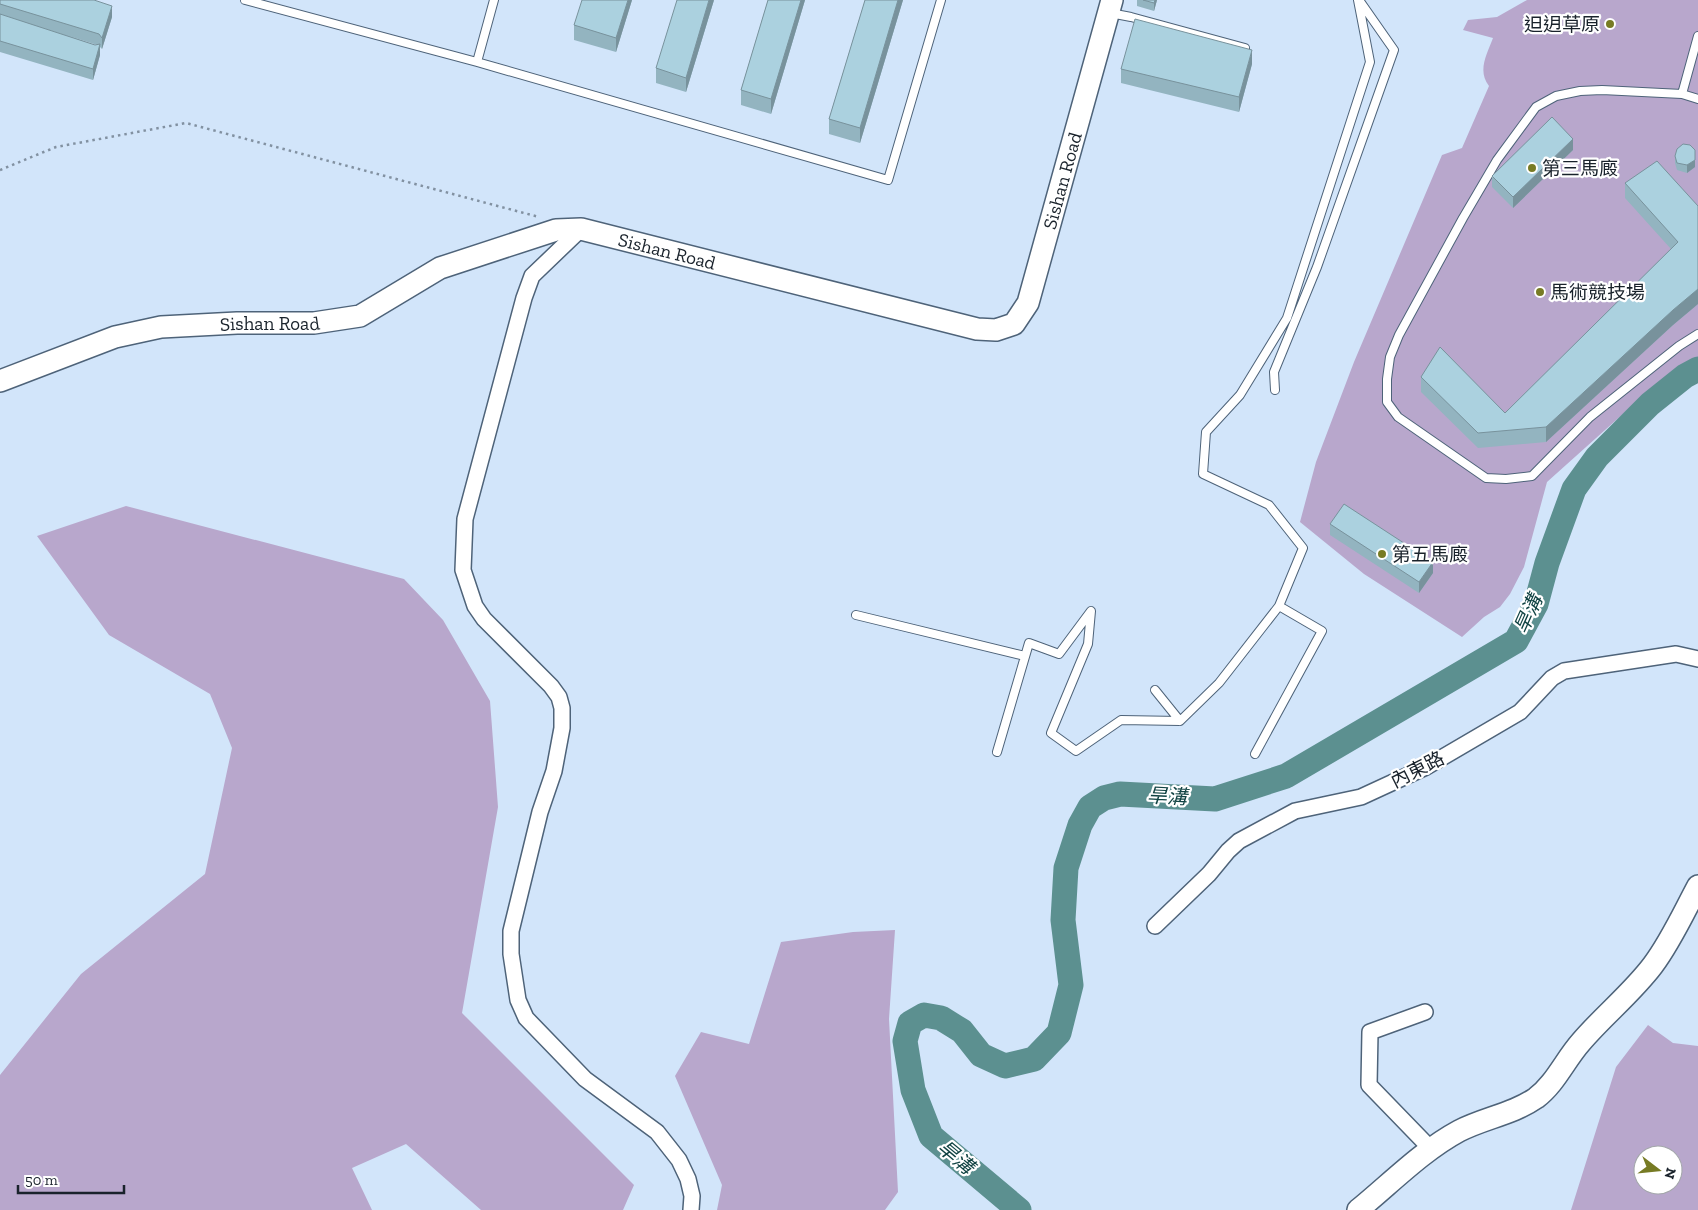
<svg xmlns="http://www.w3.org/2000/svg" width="1698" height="1210" font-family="'Zilla Slab','Noto Sans TC',serif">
  <rect width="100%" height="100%" fill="#d2e5fa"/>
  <path fill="#b8a7cc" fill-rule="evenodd" d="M1527,0h171v359l-45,28 -106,95 -23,85 -14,27 -10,13 -16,10 -22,20 -98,-63 -64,-52 16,-60 38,-100 88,-207 20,-7 27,-62c-12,-15 -2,-32 4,-48l-30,-8 5,-10 29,-3z
    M126,506l278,73 39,41 47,81 8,106 -36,206 172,172 -11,25h-142l-75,-66 -54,24 20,42h-372v-135l81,-101 124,-100 27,-126 -22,-54 -101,-59 -72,-99z
    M895,930l-6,89 9,173 -13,18h-168l5,-25 -47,-109 26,-44 48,12 32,-102 72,-10z
    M1648,1025l25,18 25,3v164h-127l45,-143zM1643,1155h30v30h-30z"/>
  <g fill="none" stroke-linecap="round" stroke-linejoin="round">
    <path stroke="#5c9090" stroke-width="25" d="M1019,1210l-88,-74 -18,-46 -8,-49 5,-18 14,-8 17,3 21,13 19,24 24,11 29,-7 25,-26 12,-48 -8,-65 3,-52 14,-43 10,-18 14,-9 16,-4 95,5 71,-23 230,-135 20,-37 11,-41 27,-74 23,-32 53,-53 35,-28 13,-7"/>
    <defs>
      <path id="lane" d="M245,0l232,62 411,118 53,-180
        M1110,13l21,4 114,31
        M1698,36l-16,58 16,5
        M477,62l17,-62
        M1682,94l-80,-4 -22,1 -24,5 -20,11 -39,53 -34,58 -64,117 -9,22 -3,22v23l11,15 88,61 20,1 26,-3 58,-59 89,-71 19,-12
        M1275,390l-1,-18 43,-105 77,-217 -35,-50
        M856,615l169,41
        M1155,690l25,31
        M997,752l32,-109 30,11 32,-43 -3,33 -37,89 25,18 45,-31 59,1 39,-38 60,-77 24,-58 -34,-43 -66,-31 3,-42 34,-37 47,-77 83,-256 -12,-62
        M1255,754l67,-123 -43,-25"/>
      <path id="street" d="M581,229l-49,47 -8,22 -59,221 -2,51 12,36 9,13 67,67 8,11 3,11v20l-8,43 -14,41 -29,119v23l7,46 8,18 59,61 72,53 22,28 9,19 4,17 -1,14
        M1155,926l54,-52 19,-23 11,-10 56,-30 66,-14 65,-30 94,-55 32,-34 12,-7 112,-17 22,5
        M1425,1012l-55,20 -1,53 62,64"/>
      <g id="secondary">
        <path id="s1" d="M0,381l115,-44 46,-10 76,-4h77l46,-7 80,-48 116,-38 25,-1 396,100 19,1 18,-6 14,-21 84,-303"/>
        <path d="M1358,1210c33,-27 64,-59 101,-79 25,-13 54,-17 77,-33 19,-14 29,-38 45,-56 23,-27 51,-49 72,-77 18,-24 31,-53 45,-79"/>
      </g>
    </defs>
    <use href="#lane" stroke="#4e6379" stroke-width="10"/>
    <use href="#street" stroke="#4e6379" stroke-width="18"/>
    <use href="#secondary" stroke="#4e6379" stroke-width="24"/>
    <path stroke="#8291a1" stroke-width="2.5" stroke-dasharray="2.5 4" stroke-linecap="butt" d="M0,170l56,-23 130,-24 353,94"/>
    <use href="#lane" stroke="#fff" stroke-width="8"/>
    <use href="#street" stroke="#fff" stroke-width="15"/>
    <use href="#secondary" stroke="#fff" stroke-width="21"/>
  </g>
  <path fill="#93b4c0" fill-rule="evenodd" d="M0,0l112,17 -10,32 -2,-2v8l-7,25 -93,-28zM66,35l31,10h-2z
    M632,0l-16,52 -42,-12v-15z
    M714,0l-28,92 -30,-9v-15z
    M768,0h37l-34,114 -30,-9v-15z
    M865,0h38l-43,143 -31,-9v-15z
    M1137,0h20l-3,11 -17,-5z
    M1252,64l-13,48 -118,-29v-14z
    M1573,150l-60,58 -21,-21v-11z
    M1695,150v17l-8,6 -10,-3 -2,-7v-7z
    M1625,183l73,23v98l-25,21 -127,117 -68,6 -57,-56v-15l84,36 166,-164 -46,-51z
    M1330,524l103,49 -14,20 -89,-58z"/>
  <path fill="#78929c" d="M628,0h4l-16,52v-14z
    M709,0h5l-28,92v-14z
    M801,0h4l-34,114v-15z
    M898,0h5l-43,143v-15z
    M1155,0h2l-3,11v-8z
    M112,6v11l-10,32v-11z
    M100,44v11l-7,25v-11z
    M1252,50v14l-13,48v-15z
    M1573,139v11l-60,58v-11z
    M1695,160v7l-8,6v-8z
    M1698,289v15l-25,21 -127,117v-15l127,-117z
    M1433,562v11l-14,20v-11z"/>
  <path fill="#abd1df" stroke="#78929c" d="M0,0h94l18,6 -10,32 -3,-4 -99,-30z
    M582,0h46l-12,38 -42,-13z
    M677,0h32l-23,78 -30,-10z
    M768,0h33l-30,99 -30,-9z
    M865,0h33l-38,128 -31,-9z
    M1143,0h12l-1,3z
    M0,14l95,31 5,-1 -7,25 -93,-28z
    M1135,19l117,31 -13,47 -118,-28z
    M1552,117l21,22 -60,58 -21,-21z
    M1683,144l7,1 5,5v10l-8,5 -10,-2 -2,-7 2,-7z
    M1657,161l41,45v83l-25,21 -127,117 -68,6 -57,-56 19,-30 65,66 173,-171 -53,-59z
    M1344,504l89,58 -14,20 -89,-58z"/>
  <g fill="#777b24" stroke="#fff" stroke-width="2">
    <circle cx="1610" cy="24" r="5"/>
    <circle cx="1532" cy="168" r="5"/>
    <circle cx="1540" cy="292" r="5"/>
    <circle cx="1382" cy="554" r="5"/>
  </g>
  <g text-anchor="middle" stroke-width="4.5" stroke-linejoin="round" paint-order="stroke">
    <g font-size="19" fill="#19222b" stroke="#fff" text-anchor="start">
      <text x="1600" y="31" text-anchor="end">𨑨迌草原</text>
      <text x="1542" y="175">第三馬廄</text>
      <text x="1550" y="299">馬術競技場</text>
      <text x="1392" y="561">第五馬廄</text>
    </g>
    <g font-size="19" fill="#19222b" stroke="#fff">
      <text dy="7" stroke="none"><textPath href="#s1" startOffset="1209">Sishan Road</textPath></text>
      <text dy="7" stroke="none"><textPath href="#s1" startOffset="699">Sishan Road</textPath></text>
      <text dy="7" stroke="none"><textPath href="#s1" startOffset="279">Sishan Road</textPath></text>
      <text transform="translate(1417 769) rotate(-27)" y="7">內東路</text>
    </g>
    <g font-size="20" font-style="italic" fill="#114343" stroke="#fff">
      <text transform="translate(1528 614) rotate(-66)" y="7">旱溝</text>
      <text transform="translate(1167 796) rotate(3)" y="7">旱溝</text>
      <text transform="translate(956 1157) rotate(40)" y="7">旱溝</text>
    </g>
  </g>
  <g transform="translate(1658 1170) rotate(106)"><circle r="24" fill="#ffffff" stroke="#a3a7aa"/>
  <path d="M0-4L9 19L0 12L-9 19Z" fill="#777b24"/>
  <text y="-8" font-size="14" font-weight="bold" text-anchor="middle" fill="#19222b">N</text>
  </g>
  <path d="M18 1185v8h106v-8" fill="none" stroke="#19222b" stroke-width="2.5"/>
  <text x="25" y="1185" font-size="15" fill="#19222b" stroke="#ffffff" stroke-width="4" paint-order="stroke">50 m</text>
</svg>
